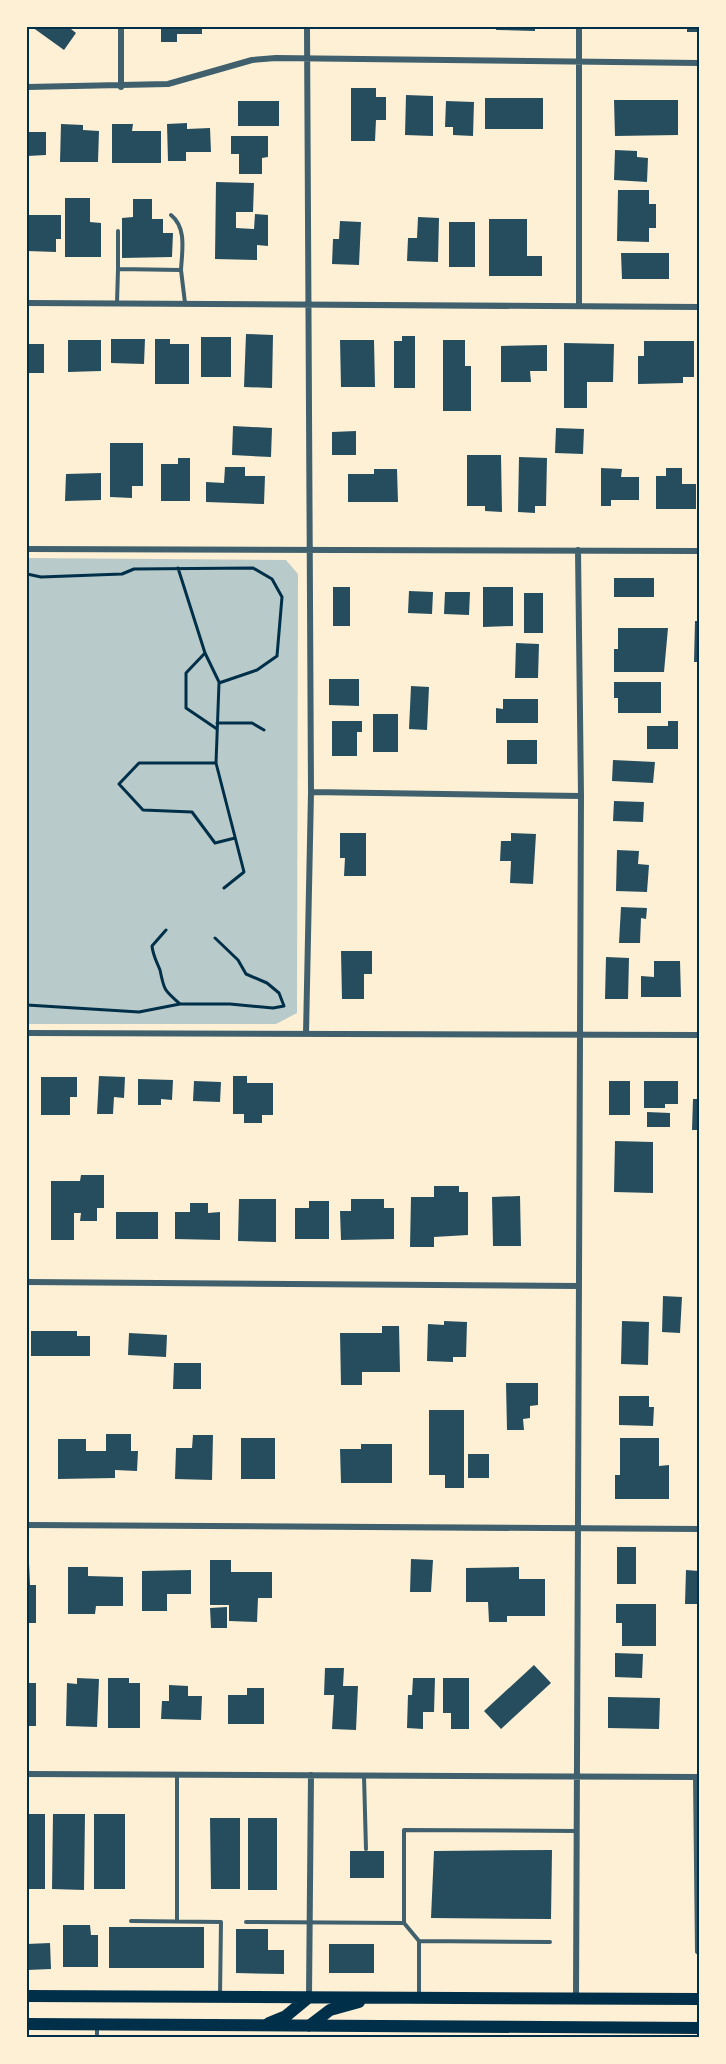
<svg xmlns="http://www.w3.org/2000/svg" width="726" height="2064" font-family="Montserrat,sans-serif">
  <rect width="100%" height="100%" fill="#fdf0d5"/>
  <path fill="#b9caca" d="M27,558l259,2 12,14 -1,439 -21,11h-249z"/>
  <path fill="#264d5e" d="M32,27h40l-1,2 5,4 -12,17z
    M161,27h41v7h-25v8h-16z
    M496,27h39v4l-39,-1z
    M687,27h12v5h-12z
    M351,88h25v9h10v23h-10l-1,21h-24z
    M406,95l27,1v40l-28,-1z
    M485,98h58v31h-58z
    M614,100h64v35l-63,1z
    M238,101h41v25h-41z
    M446,101l28,1 -1,34 -20,-1v-8h-8z
    M187,123v6l23,-1 1,24h-25v9h-18l-1,-37z
    M61,124l22,1v5l16,1 -1,31h-38z
    M112,124h21l-1,7h29v32h-49z
    M27,132h19v23l-19,1z
    M231,136h37v21l-6,1v16h-23v-20h-8z
    M615,150l22,1v6l11,1 -1,24 -33,-2z
    M216,182l38,1 -1,29h-17v16l18,1 1,-15 13,1v31l-11,-1v15l-42,-1z
    M618,190h31v14h7v24h-7v14l-32,-1z
    M65,198h25v24l11,1v34h-36z
    M133,199h19v20h11v14h10l-1,24 -50,1v-40l11,-1z
    M27,215h34v24h-5v13l-29,-1z
    M418,217l21,1 -1,44 -31,-1 1,-23h9z
    M489,219h38v37h15v20h-53z
    M340,221l21,1 -2,43 -27,-1 1,-25h6z
    M449,222h26v45h-26z
    M621,253h48v26h-47z
    M246,334l27,1 -1,53 -28,-1z
    M402,336h13v52h-21v-47h8z
    M201,337h30v40h-30z
    M111,339h34l-1,25 -33,-1z
    M155,339h15v5h19v40h-34z
    M68,340h33v31l-33,1z
    M340,340h34l1,47h-34z
    M443,340h22v26h6v45h-28z
    M644,341h50v36h-11v6l-45,1v-28h6z
    M564,343l50,1 -1,38h-26v26h-23z
    M27,344h17v29h-17z
    M547,345v26h-17l1,11h-30v-36z
    M233,426l39,2 -1,29 -39,-2z
    M556,428l28,1 -1,25 -28,-1z
    M356,431v24h-24v-23z
    M110,443h33v43h-11v12l-22,-1z
    M467,455h34l1,57 -17,-1v-5h-18z
    M519,457l28,1 -1,48h-11v7l-17,-1z
    M178,458h12v43h-29v-37h17z
    M225,467h20v9h20l-1,28 -58,-2v-20l18,1z
    M601,468l21,1 -1,8h18v23h-28v6h-10z
    M666,468h16v16h14v25h-40v-33h10z
    M374,469h23l1,33h-50v-28h26z
    M101,473v27l-36,1 1,-27z
    M614,578h40v19h-40z
    M333,587h17v39h-17z
    M483,587h30v39l-30,1z
    M409,591l24,1 -1,22 -24,-1z
    M445,592h25l-1,23 -25,-1z
    M524,593h19v40h-19z
    M695,621h4v41h-5z
    M618,628h50l-4,44h-50v-23h4z
    M516,643l23,1 -1,34h-23z
    M329,679h30v27l-30,-1z
    M614,682h47v31h-43v-15h-4z
    M411,686l18,1 -2,43 -18,-1z
    M503,699h35v24h-42v-15l7,1z
    M373,714h25v38h-25z
    M332,721h30v11h-5v24h-25z
    M668,721h10v28h-31v-23h21z
    M507,740h30v24h-30z
    M613,760l42,2 -2,21 -41,-2z
    M614,801l30,1 -1,20 -30,-1z
    M340,833h26v43h-22l1,-18h-5z
    M511,833l25,1 -3,50 -23,-1 1,-22h-11l1,-20h10z
    M617,850l22,1 -1,13 11,1 -2,27 -31,-1z
    M621,907l26,1 -1,11 -5,-1 -1,25h-21z
    M341,951h31v23h-8v25h-22z
    M606,957l23,1 -1,41h-23z
    M654,961h26l1,36h-40v-21l13,1z
    M99,1076l26,1 -1,21 -10,-1 -1,17h-16z
    M233,1076h14v7h26v32h-11v8h-18v-9h-11z
    M41,1077h36v20h-7v18h-29z
    M138,1079l35,1 -1,20 -11,-1v6h-23z
    M194,1081l27,1 -1,20 -27,-1z
    M609,1081h21v34h-21z
    M644,1081h34v23h-13v4h-21z
    M693,1099h6v31h-7z
    M647,1112l23,1v14h-23z
    M615,1141l38,1v51l-39,-1z
    M81,1175h23v33h-7v13h-17l1,-8h-7v27h-23v-59h29z
    M434,1186h25v6h9v43l-34,2v10h-24l1,-50h23z
    M520,1196l1,50h-28l-1,-49z
    M239,1199h37v43l-38,-1z
    M351,1199h33v9h10v31l-53,1 -1,-29h11z
    M309,1201h20v38h-34v-31h14z
    M190,1203h18v10l12,-1v28l-45,-1v-27h15z
    M116,1212h42v27h-42z
    M663,1296l19,1 -2,36 -18,-1z
    M444,1321l23,1 -1,35h-13v5l-26,-1 1,-37 16,1z
    M622,1321l27,1 -1,43 -27,-1z
    M382,1326h17l1,46h-38v13h-21l-1,-52h42z
    M31,1331h46v5h13v20h-59z
    M129,1333l38,2 -1,22 -38,-2z
    M174,1363h27v26h-28z
    M506,1383h32v22l-8,1v12l-7,1 1,11h-17z
    M619,1396h30v11h5l-1,19 -34,-1z
    M429,1410h35v78h-19v-13h-16z
    M106,1434h25v17h7l-1,20 -22,-1v8l-57,1v-40h28v12h20z
    M193,1435h20l-1,45 -37,-1 1,-31h16z
    M241,1438h34v41h-34z
    M620,1438h39v28l10,-1v34h-54v-24h5z
    M361,1444h31v39h-51l-1,-34h21z
    M468,1454h21v24h-21z
    M617,1547h19v37h-19z
    M411,1559l22,1 -2,32h-21z
    M210,1560h21v12h41v26h-14l-1,24 -28,-1v-16h-19z
    M27,1563h2l1,22h6v38h-9z
    M68,1567h20v9l35,1v29h-27l-1,8h-27z
    M519,1567v12h26v37h-38v6h-18l-1,-20h-22v-34z
    M191,1570v24h-24v17h-25v-40z
    M686,1570l13,1v33h-14z
    M616,1604h40v42h-34v-23h-6z
    M227,1607v21h-16l-1,-20z
    M615,1653l28,1 -1,24 -27,-1z
    M534,1665l17,18 -50,46 -17,-18z
    M325,1668h19l-1,18h15l-2,44 -24,-1 2,-34h-10z
    M77,1678l22,1 -2,48 -31,-1 1,-43 10,1z
    M108,1678h21v5h11v45h-32z
    M413,1678h22l-1,34h-11v17l-16,-1 1,-33h4z
    M443,1678h26v51h-18v-16h-8z
    M27,1683h9v43h-9z
    M169,1685l19,1v10h14l-1,24 -40,-1 1,-18h7z
    M247,1688h17v36h-36v-29h19z
    M608,1697l52,1 -1,31 -51,-1z
    M27,1814h18v75h-18z
    M53,1814h32l-1,76 -32,-1z
    M94,1814h31v75h-31z
    M210,1818h30v71h-29z
    M248,1818h29v72h-29z
    M552,1850l-1,69 -120,-1 3,-67z
    M350,1851h34v27h-34z
    M63,1925h27l1,10h7v32h-35z
    M109,1927h95v41h-95z
    M236,1929h32v21h16v24l-48,-1z
    M50,1943l1,26 -24,1v-26z
    M329,1944h45v29h-45z"/>
  <g fill="none" stroke-linecap="round" stroke-linejoin="round">
    <path stroke="#003049" stroke-width="3" d="M178,568l27,85 14,29
      M27,574l14,3 81,-3 12,-5 119,-1 19,11 10,18 -5,59 -20,14 -38,13 -3,80 28,109 -20,16
      M205,653l-19,20v35l31,21
      M217,723h35l12,7
      M216,763h-77l-20,21 24,26 49,2 23,31 20,-5
      M166,930l-14,16c1,10 5,16 8,24 4,20 4,20 20,34
      M27,1005l112,7 41,-8h50l43,4 11,-2 -5,-13 -12,-10 -21,-9 -8,-14 -23,-22"/>
    <path stroke="#3f606c" stroke-width="4" d="M171,215c16,13 11,36 10,55
      M118,269v-38
      M117,303l1,-34 63,1 4,33
      M177,1775v146
      M364,1776l2,73
      M695,1777l2,175 2,1
      M131,1921l90,1 -1,74
      M246,1922l158,1
      M419,1941l-15,-18v-93l173,1
      M419,1997v-56l131,1
      M97,2028v9"/>
    <path stroke="#3f606c" stroke-width="6" d="M27,87l141,-3 84,-24 24,-2 423,5
      M121,87v-60
      M27,303l672,4
      M579,306v-279
      M27,549l672,2
      M311,792l270,4
      M27,1033l672,2
      M306,1034l5,-242 -4,-765
      M27,1282l552,4
      M27,1525l672,4
      M27,1774l672,3
      M309,1997l2,-222
      M576,1998l5,-1202 -3,-246"/>
    <path stroke="#003049" stroke-width="12" d="M27,1996l672,3
      M269,2023l17,-7 23,-19
      M27,2024l672,4
      M309,2026l21,-16 29,-8"/>
  </g>
  <rect width="726" height="2064" fill="none" stroke="#fdf0d5" stroke-width="57"/>
  <rect x="28" y="28" width="670" height="2008" fill="none" stroke="#003049" stroke-width="2"/>
</svg>
